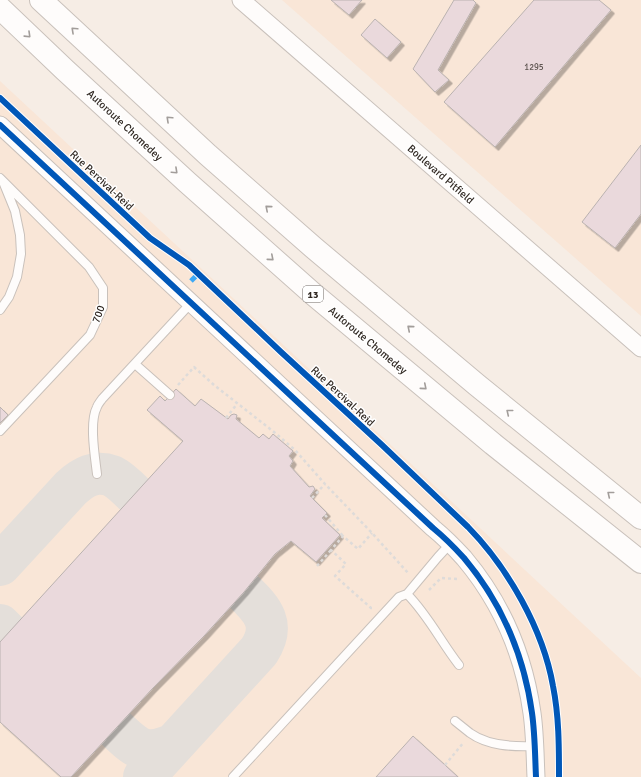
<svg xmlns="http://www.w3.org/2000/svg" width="641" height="777" font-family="Signika,sans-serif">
  <defs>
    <filter id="shadow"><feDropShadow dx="3.5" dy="3.5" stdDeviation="0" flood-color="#0004"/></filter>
  </defs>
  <rect width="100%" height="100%" fill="#f6ede5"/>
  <path fill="#f9e6d7" d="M282,0h359v316z
    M0,81l641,597v99h-641z"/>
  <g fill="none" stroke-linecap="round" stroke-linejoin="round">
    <path stroke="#e4dfda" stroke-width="42" d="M0,565l71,-77c12,-11 24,-18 41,-12 8,4 16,12 22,18
      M0,625l8,8
      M116,729c21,20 29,28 58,15
      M144,777l115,-126c17,-26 4,-41 -15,-59"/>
  </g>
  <path fill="#ead9dc" stroke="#bab2b0" filter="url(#shadow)" d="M331,0h31l-13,15z
    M454,0h19l3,3 -38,67 11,10 -14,12 -22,-23z
    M534,0h65l12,10 -116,137 -51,-45z
    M375,19l26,23 -14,16 -26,-23z
    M641,145v69l-26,34 -33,-26z
    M176,389l19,17 6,-7 27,20 3,-4 3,-1 3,1 -1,4 23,19 4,-4 6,5 4,-5 20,17 -4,5 4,5 -3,5 19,21 4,-1 2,3 -5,7 17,17 -5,5 18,17 -24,27 -25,-21 -16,13 -31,38 -40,44 -52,53 -81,88h-10l-61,-55v-80l183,-201 -36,-31 13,-14 5,5z
    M0,407l8,8 -8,8z
    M413,736l32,29 13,12h-82z"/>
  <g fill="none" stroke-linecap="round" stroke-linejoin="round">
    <defs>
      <path id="service" d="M0,178l89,89 14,21v19l-13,28 -90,96
        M0,310l9,-13 8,-20 4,-23 -1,-19 -5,-24 -11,-27
        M135,364l35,31
        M97,474c-2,-17 -8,-52 0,-67 1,-3 3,-5 5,-8l89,-96
        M450,544l-12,13 -31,37c21,21 34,48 52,71
        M455,721c5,4 10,8 15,12 18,13 43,14 65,13
        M233,777l166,-180 8,-3"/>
      <path id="minor" d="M241,0l400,348
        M0,125l433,403c11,9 21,19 31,30 37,44 60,98 68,155 3,21 3,43 4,64"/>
      <path id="motorway" d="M41,0l167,155 106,93 163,137 164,133
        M0,8l65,62 123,113 124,110 181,151 148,118"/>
    </defs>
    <use href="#service" stroke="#c9c1bb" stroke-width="10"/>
    <use href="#minor" stroke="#c9c1bb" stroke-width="19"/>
    <use href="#motorway" stroke="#c9c1bb" stroke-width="24"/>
    <path stroke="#dedbd9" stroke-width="2.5" stroke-dasharray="3 3" stroke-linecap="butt" d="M178,385l16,-18 20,18 60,47 21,18 30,34 47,49 37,41
      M226,418l11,-14
      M312,498l13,-14
      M325,515l18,21
      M317,566l14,-16
      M429,590l12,-12 16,1
      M372,608h-1l-36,-32 11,-12 -15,-14 12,-14 15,13 14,-16
      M445,765l19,-23"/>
    <use href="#service" stroke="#fefcfb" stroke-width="8"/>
    <use href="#minor" stroke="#fefcfb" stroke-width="17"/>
    <use href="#motorway" stroke="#fefcfb" stroke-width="22"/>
    <path stroke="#3fa9f5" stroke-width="5" stroke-dasharray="10 5" stroke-linecap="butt" d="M191,281l7,-7"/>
    <defs>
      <path id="cycleway" d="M0,98l150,140 39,27 92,87 101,93 86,82c40,41 75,102 85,159 6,30 6,60 6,91
        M0,125l433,403c11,9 21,19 31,30 37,44 60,98 68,155 3,21 3,43 4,64"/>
    </defs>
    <use href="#cycleway" stroke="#fff" stroke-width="8"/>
    <use href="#cycleway" stroke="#0057b8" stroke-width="6"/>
  </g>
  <defs><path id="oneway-chevron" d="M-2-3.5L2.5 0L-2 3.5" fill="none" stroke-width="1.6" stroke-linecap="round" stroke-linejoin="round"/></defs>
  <g stroke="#a29d9a">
    <use href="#oneway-chevron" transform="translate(74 30) rotate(-137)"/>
    <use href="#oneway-chevron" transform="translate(28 35) rotate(44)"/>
    <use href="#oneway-chevron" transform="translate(169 119) rotate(-137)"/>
    <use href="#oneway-chevron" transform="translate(175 171) rotate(43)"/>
    <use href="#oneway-chevron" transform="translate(268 208) rotate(-139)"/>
    <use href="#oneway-chevron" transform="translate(271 258) rotate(41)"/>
    <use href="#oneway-chevron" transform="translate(410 328) rotate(-140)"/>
    <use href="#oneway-chevron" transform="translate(424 387) rotate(40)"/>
    <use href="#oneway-chevron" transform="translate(509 412) rotate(-141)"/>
    <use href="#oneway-chevron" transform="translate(610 494) rotate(-141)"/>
  </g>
  <g text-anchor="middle" stroke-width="3" stroke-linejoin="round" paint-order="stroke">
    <g font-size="9" fill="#5f5551">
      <text x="534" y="70">1295</text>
    </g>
    <rect fill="#fff" stroke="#6f6965" stroke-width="1" x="303" y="286" width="20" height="16" rx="3"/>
    <g font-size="10" font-weight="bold" fill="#312923">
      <text x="313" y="298">13</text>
    </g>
    <g font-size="11" fill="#312923" stroke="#fff">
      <text transform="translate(125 125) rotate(43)" y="4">Autoroute Chomedey</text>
      <text transform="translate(441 174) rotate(41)" y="4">Boulevard Pitfield</text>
      <text transform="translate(102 180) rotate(43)" y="4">Rue Percival-Reid</text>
      <text transform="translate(98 314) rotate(-70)" y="4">700</text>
      <text transform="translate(368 340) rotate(40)" y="4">Autoroute Chomedey</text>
      <text transform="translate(343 396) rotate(43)" y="4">Rue Percival-Reid</text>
    </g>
  </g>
</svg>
